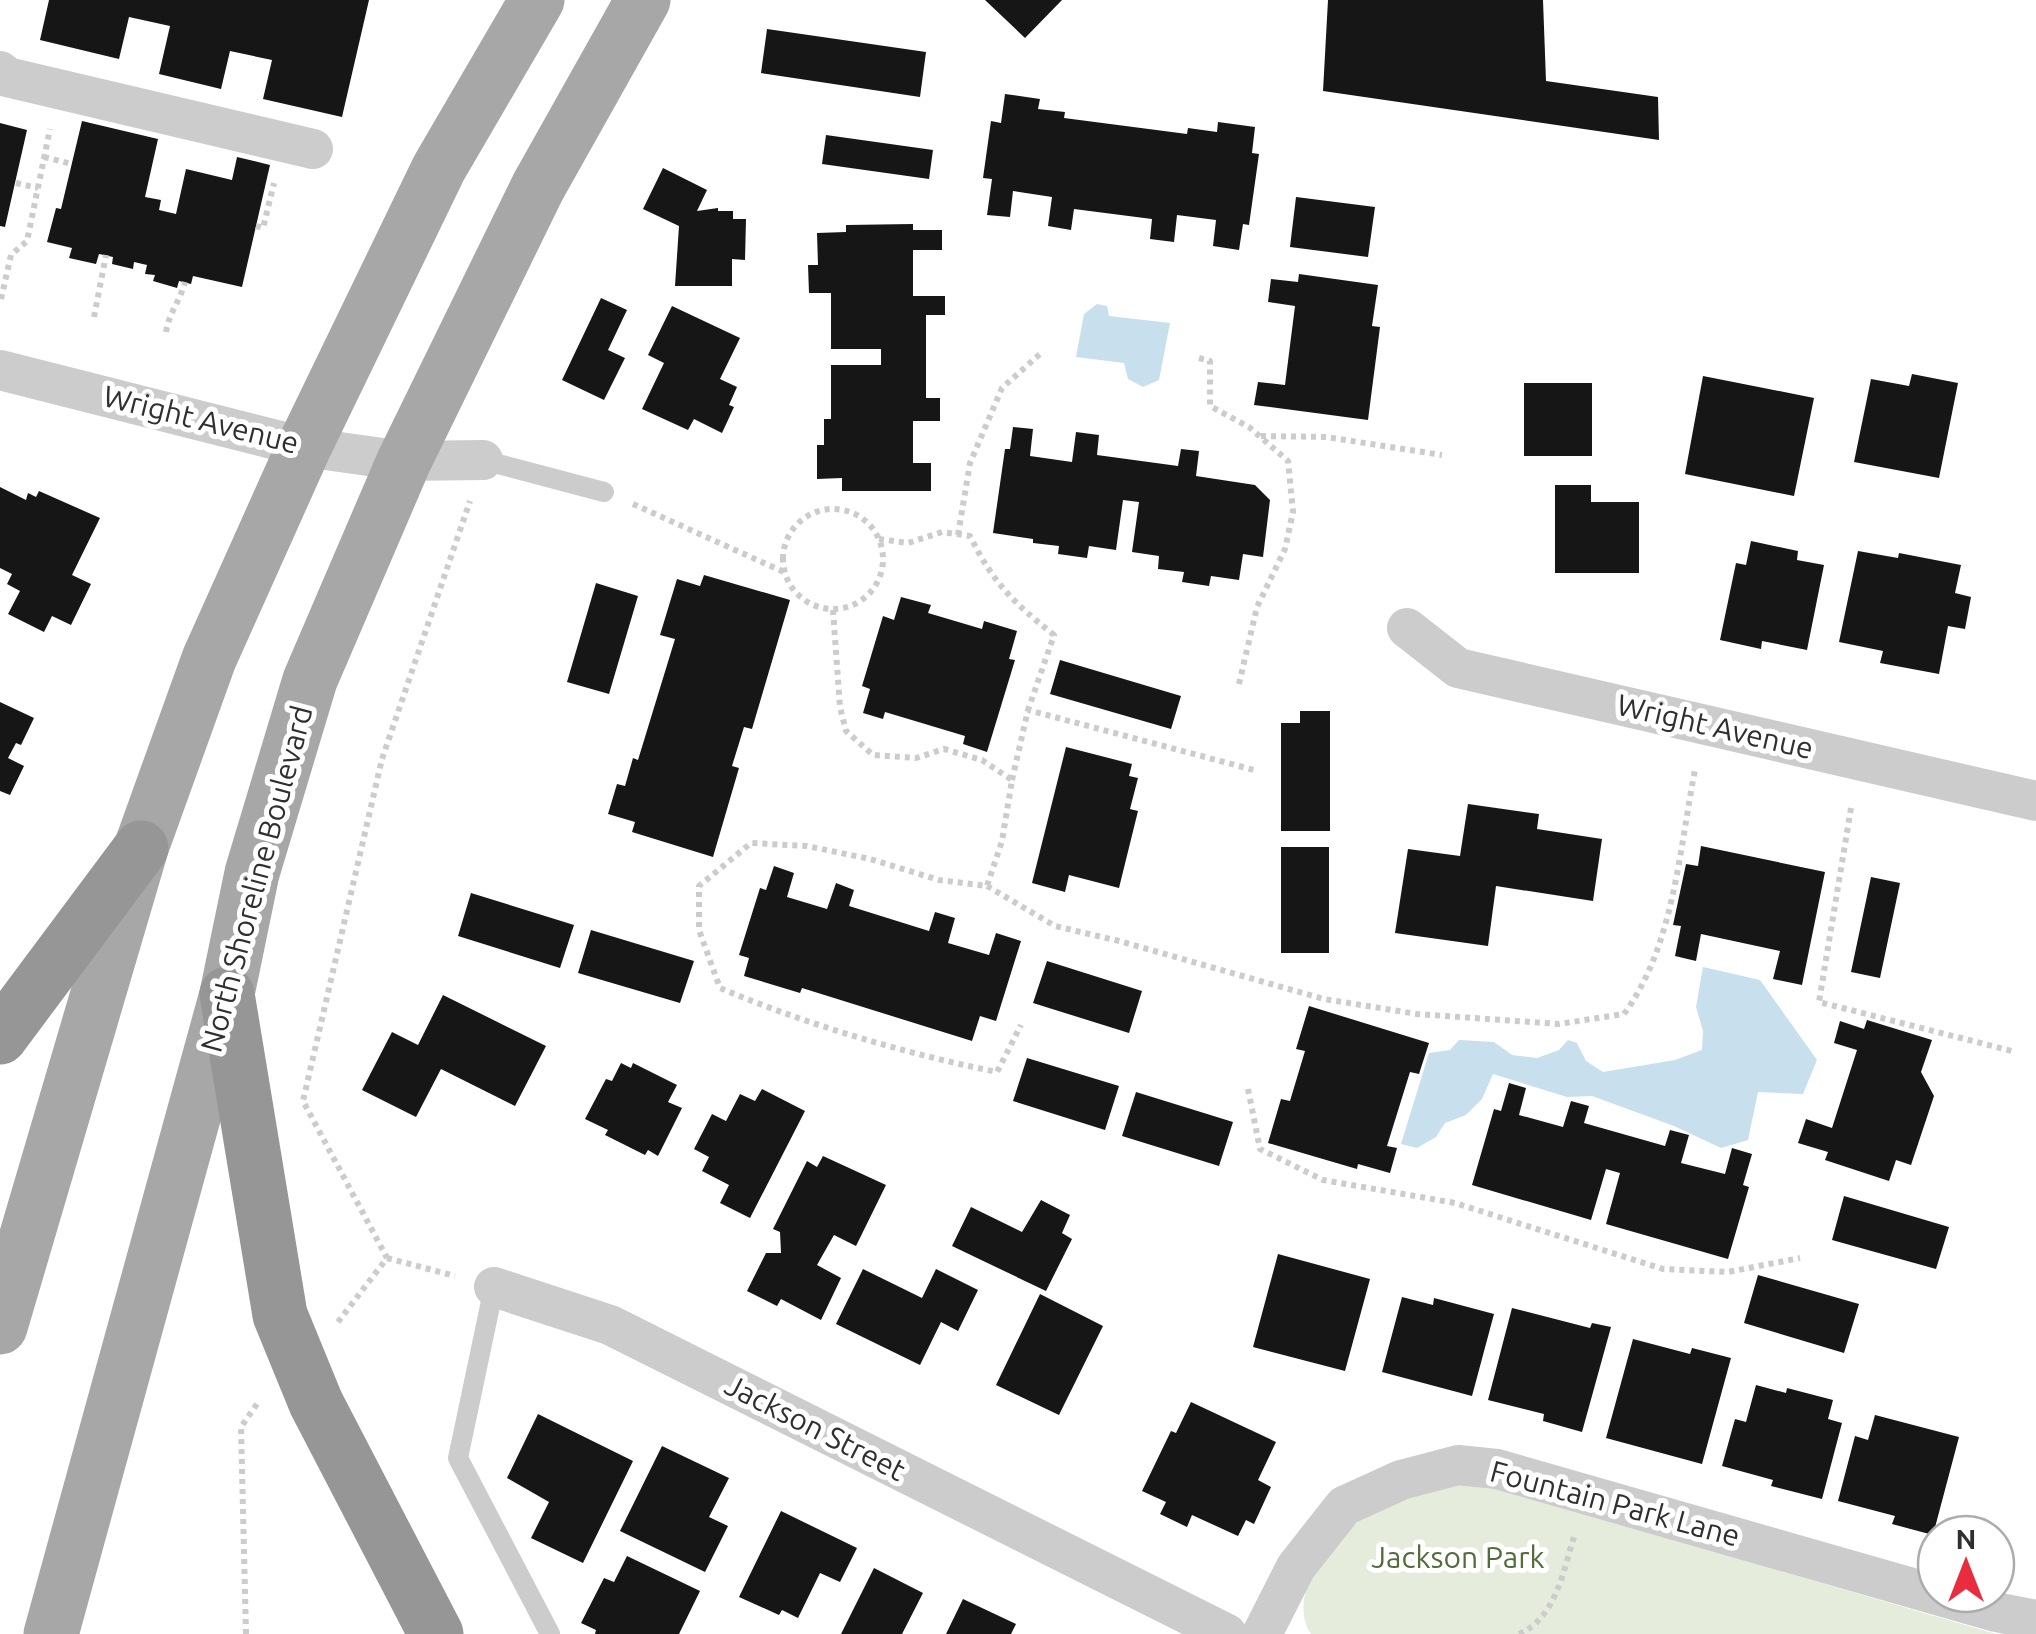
<svg xmlns="http://www.w3.org/2000/svg" width="2036" height="1634" font-family="Ubuntu,sans-serif">
  <rect width="100%" height="100%" fill="#fff"/>
  <path fill="#e5ecdc" d="M1447,1485h40l509,149h-685c-32,-49 46,-123 90,-138 14,-6 31,-7 46,-11z"/>
  <path fill="#c8dfed" d="M1097,304l10,2 2,10 61,7 -11,57 -16,7 -15,-8 -4,-16 -48,-6 8,-43z
    M1703,967l57,13 57,80 -14,34 -45,-2 -10,48 -27,8 -47,-22 -82,-30 -25,1 -74,-23 -11,25 -16,16 -21,8 -9,14 -19,11 -16,-4 28,-91 21,-3 9,-10 35,2 18,13 25,3 22,-8 9,-10 9,3 9,18 17,11 72,-12 27,-10 1,-19 -7,-24z"/>
  <path fill="#161616" d="M49,0h320l-27,117 -79,-18 9,-39 -42,-9 -9,38 -62,-15 11,-48 -41,-9 -10,42 -79,-19z
    M985,0h77l-37,38z
    M1328,0h215l3,81 112,16 1,43 -336,-49z
    M767,29l159,23 -6,45 -159,-24z
    M1005,94l35,5 -2,10 27,3 -1,6 123,16 1,-6 29,4 1,-10 37,5 -3,26 7,1 -10,71 -6,-1 -4,26 -26,-4 3,-26 -39,-5 -3,27 -24,-3 2,-20 -78,-10 -3,21 -23,-4 4,-29 -39,-6 -3,26 -23,-2 5,-36 -9,-1 8,-57 10,2z
    M82,121l76,18 -13,58 16,3 -2,10 17,4 10,-45 46,11 5,-23 33,8 -28,122 -49,-11 -2,8 -12,-3 -2,7 -24,-7 2,-6 -10,-1 2,-9 -13,-3 -1,7 -21,-5 1,-7 -14,-3 -3,10 -27,-6 3,-10 -25,-6 9,-34 5,1z
    M0,123l27,7 -22,97 -5,-1z
    M826,135l107,15 -4,29 -107,-15z
    M663,168l44,22 -10,21 21,-3v3h15v8h13l-1,41 -13,-1v27h-57l4,-60 -36,-17z
    M1296,197l79,10 -7,50 -78,-10z
    M913,224v6h29v20h-29v46h32v19h-19v83h14v23h-27v42h18v28h-89v-13l-25,1v-34h7v-26h7v-54h50v-16h-50v-56h-22l-1,-28h10l-1,-32 29,-1v-7z
    M1299,274l79,11 -6,41 8,1 -12,93 -114,-15 4,-23 27,3 10,-79 -27,-4 3,-23 27,3z
    M601,298l26,12 -19,40 17,8 -21,42 -42,-20z
    M672,306l68,32 -20,41 17,8 -8,18 5,2 -12,26 -28,-14 -6,11 -46,-21 22,-46 -16,-8z
    M1912,374l46,9 -19,95 -85,-16 17,-83 38,7z
    M1703,376l111,22 -20,98 -109,-22z
    M1524,383h68v73h-68z
    M1013,427l20,2 -3,27 42,6 4,-30 23,3 -2,20 81,11 3,-17 18,2 -3,25 59,9 15,15 -7,57 -20,-3 -4,26 -28,-4 -2,10 -27,-4 2,-10 -26,-3 1,-13 -27,-4 7,-50 -16,-2 -7,50 -27,-4 -2,12 -29,-4 1,-8 -26,-3v-4l-40,-6 12,-84h5z
    M1555,485h36v17h48v71h-84z
    M0,487l26,13 2,-7 8,4 3,-6 61,27 -28,57 19,9 -20,41 -19,-9 -8,16 -36,-18 12,-23 -13,-7 5,-10 -12,-6z
    M1751,541l47,10 -1,9 27,5 -17,85 -45,-9 -1,8 -41,-9 16,-77 10,2z
    M1858,551l40,7 1,-5 62,12 -6,28 16,4 -6,32 -17,-3 -9,48 -59,-11 3,-12 -44,-9z
    M704,575l86,25 -38,129 -8,-2 -12,39 7,2 -26,89 -81,-25 3,-10 -27,-8 9,-30 8,2 8,-28 5,2 37,-121 -15,-4 17,-56 23,7z
    M596,583l42,13 -29,98 -42,-12z
    M901,597l30,8 -3,8 54,16 2,-8 33,10 -8,28 6,1 -28,92 -24,-8 2,-8 -80,-24 -2,7 -20,-6 7,-24 -8,-3 21,-70 11,4z
    M1060,660l121,36 -10,33 -121,-35z
    M0,702l34,16 -13,27 -5,-2 -8,15 16,8 -14,29 -10,-4z
    M1300,711h30v120h-49v-108h19z
    M1066,747l66,17 -3,12 9,2 -8,31 8,2 -19,77 -50,-13 -4,17 -33,-9z
    M1468,804l71,10 -2,15 65,10 -9,62 -97,-15 -8,60 -93,-13 13,-84 52,7z
    M1701,846l124,26 -23,113 -29,-6 7,-28 -79,-17 -5,27 -21,-5 6,-30 -8,-1 13,-61 12,2z
    M1281,847h48v106h-48z
    M774,866l20,7 -7,24 40,12 9,-26 18,7 -5,16 80,25 6,-19 20,6 -7,25 41,12 7,-22 25,8 -25,80 -16,-5 -8,25 -170,-53 -2,5 -56,-17 5,-18 -10,-3 21,-67 6,2z
    M1871,877l29,6 -20,95 -29,-6z
    M471,893l103,32 -14,43 -102,-32z
    M591,930l103,31 -14,42 -102,-30z
    M1047,961l95,30 -13,42 -96,-30z
    M443,995l103,51 -31,60 -74,-37 -25,48 -54,-27 30,-58 26,13z
    M1309,1006l120,37 -10,31 -9,-2 -23,74 10,2 -7,25 -32,-9 -1,5 -89,-26 13,-44 9,2 15,-50 -9,-2z
    M1867,1020l65,20 -11,32 13,24 -23,69 -15,-5 -7,21 -64,-21 3,-8 -30,-9 8,-24 26,9 25,-78 -23,-7 6,-22 24,8z
    M1027,1058l92,28 -14,44 -92,-29z
    M621,1063l10,5 2,-5 44,22 -9,17 14,6 -24,48 -10,-6 -3,5 -40,-20 3,-5 -23,-11 21,-40 6,2z
    M1509,1083l17,5 -7,27 44,12 8,-26 18,5 -5,17 81,23 5,-16 19,5 -8,28 44,11 7,-26 20,6 -9,31 6,2 -21,72 -122,-35 14,-51 -14,-4 -15,51 -119,-35 22,-76 7,2z
    M762,1089l43,22 -55,107 -30,-15 9,-18 -27,-14 7,-14 -15,-8 18,-35 14,7 14,-27 15,7z
    M1136,1092l97,30 -14,44 -97,-30z
    M823,1156l63,29 -30,61 -22,-11 -17,30 24,13 -20,42 -40,-21 -4,7 -30,-15 19,-38h15l-1,-21 -7,-3 34,-68 10,6z
    M1844,1196l105,31 -13,42 -104,-29z
    M1041,1200l29,15 -8,18 10,6 -26,52 -94,-45 19,-39 51,25z
    M1278,1254l92,25 -25,92 -92,-24z
    M863,1269l59,29 14,-29 42,21 -20,41 -17,-9 -21,43 -84,-41z
    M1758,1275l101,29 -15,49 -100,-30z
    M1040,1294l63,32 -44,89 -63,-30z
    M1402,1297l31,8 1,-7 60,16 -22,82 -90,-24z
    M1512,1308l78,20 2,-5 19,4 -29,105 -39,-11 1,-7 -56,-14z
    M1633,1339l57,15 2,-6 39,10 -29,106 -96,-26z
    M1756,1385l30,8 1,-5 46,12 -5,19 14,4 -20,76 -51,-13 2,-6 -51,-14 13,-47 11,3z
    M1191,1402l85,40 -18,38 13,7 -17,37 -8,-4 -8,16 -46,-21 -5,12 -27,-13 6,-12 -24,-11 29,-60 5,2z
    M538,1414l95,47 -50,102 -52,-25 18,-36 -42,-24z
    M1875,1415l84,22 -26,98 -41,-11 3,-8 -57,-15 17,-65 13,4z
    M662,1446l67,32 -20,39 19,9 -23,46 -85,-41z
    M781,1511l76,37 -17,34 -20,-9 -22,45 -16,-8 -3,5 -40,-18z
    M627,1556l73,35 -21,43h-84l1,-4 -15,-7 23,-45 10,4z
    M874,1568l49,25 -21,41h-61z
    M963,1599l53,25 -5,10h-65z"/>
  <g fill="none" stroke-linecap="round" stroke-linejoin="round">
    <path stroke="#ccc" stroke-width="6" stroke-dasharray="5 5" stroke-linecap="butt" d="M44,157l28,7
      M16,183l22,5
      M256,226l7,2 11,-45
      M1,299l10,-44 16,-14 23,-112
      M94,317l12,-62
      M166,332c3,-19 14,-31 19,-50
      M1199,358l11,3v45l39,21 39,34 5,51 -8,37 -28,58 -19,81
      M1261,436l65,1 116,18
      M633,504l151,68
      M783 559a50 50 0 1 1 100 0a50 50 0 1 1-100 0Z
      M958,535l12,-72 32,-75 38,-34
      M879,539l29,4 34,-11 28,4c23,47 44,67 84,99l-26,75
      M833,610l7,97 6,24 27,24 43,3 28,-9 38,11 30,20 -10,61 -15,45 -48,-6 -69,-21 -63,-13 -56,-3 -52,43v44l21,58c88,37 183,65 277,84l24,-47
      M1012,780l16,-70 226,60
      M1851,808l-32,194 197,50
      M987,886l68,40 64,15 205,58 93,15 142,10 65,-10c50,-68 55,-163 71,-244
      M1248,1089l12,60 63,31 132,23 208,66 65,3 72,-14
      M387,1258l68,18
      M338,1322l49,-64 -84,-157 79,-342 88,-258
      M246,1634l-5,-207 18,-26
      M1519,1634c38,-17 44,-64 56,-100"/>
    <path stroke="#ccc" stroke-width="20" d="M483,460l121,32
      M494,1287l-36,171 92,176"/>
    <path stroke="#ccc" stroke-width="40" d="M0,71l7,6 306,72
      M0,370l304,77 100,14 79,-1
      M1407,628l51,40 578,133
      M494,1287l116,38 617,309
      M1262,1634l34,-67 48,-61 57,-26 57,-15 39,4 499,143 40,8"/>
    <path stroke="#a7a7a7" stroke-width="55" d="M0,1327l141,-479 68,-189 95,-212 135,-279 98,-168
      M51,1634l176,-640 25,-121 58,-193 94,-219 134,-274 105,-187"/>
    <path stroke="#969696" stroke-width="55" d="M227,994l53,321 36,88 120,231
      M0,1037l141,-189"/>
  </g>
  <g text-anchor="middle" stroke-width="10" stroke-linejoin="round" paint-order="stroke">
    <g font-size="30" fill="#2f2f2f" stroke="#fff">
      <text transform="translate(201 420) rotate(14)" y="10">Wright Avenue</text>
      <text transform="translate(1715 727) rotate(13)" y="10">Wright Avenue</text>
      <text transform="translate(257 879) rotate(-75)" y="10">North Shoreline Boulevard</text>
      <text transform="translate(815 1428) rotate(27)" y="10">Jackson Street</text>
      <text transform="translate(1615 1504) rotate(15)" y="10">Fountain Park Lane</text>
    </g>
    <g font-size="30" fill="#536c3b" stroke="#fff">
      <text x="1458" y="1568">Jackson Park</text>
    </g>
  </g>
  <g transform="translate(1966 1564)"><circle r="48" fill="#ffffff" stroke="#acacac" stroke-width="2.5"/>
  <path d="M0-8L18 38L0 25L-18 38Z" fill="#e92d3e"/>
  <text y="-15" font-size="28" font-weight="bold" text-anchor="middle" fill="#2f2f2f">N</text>
  </g>
</svg>
